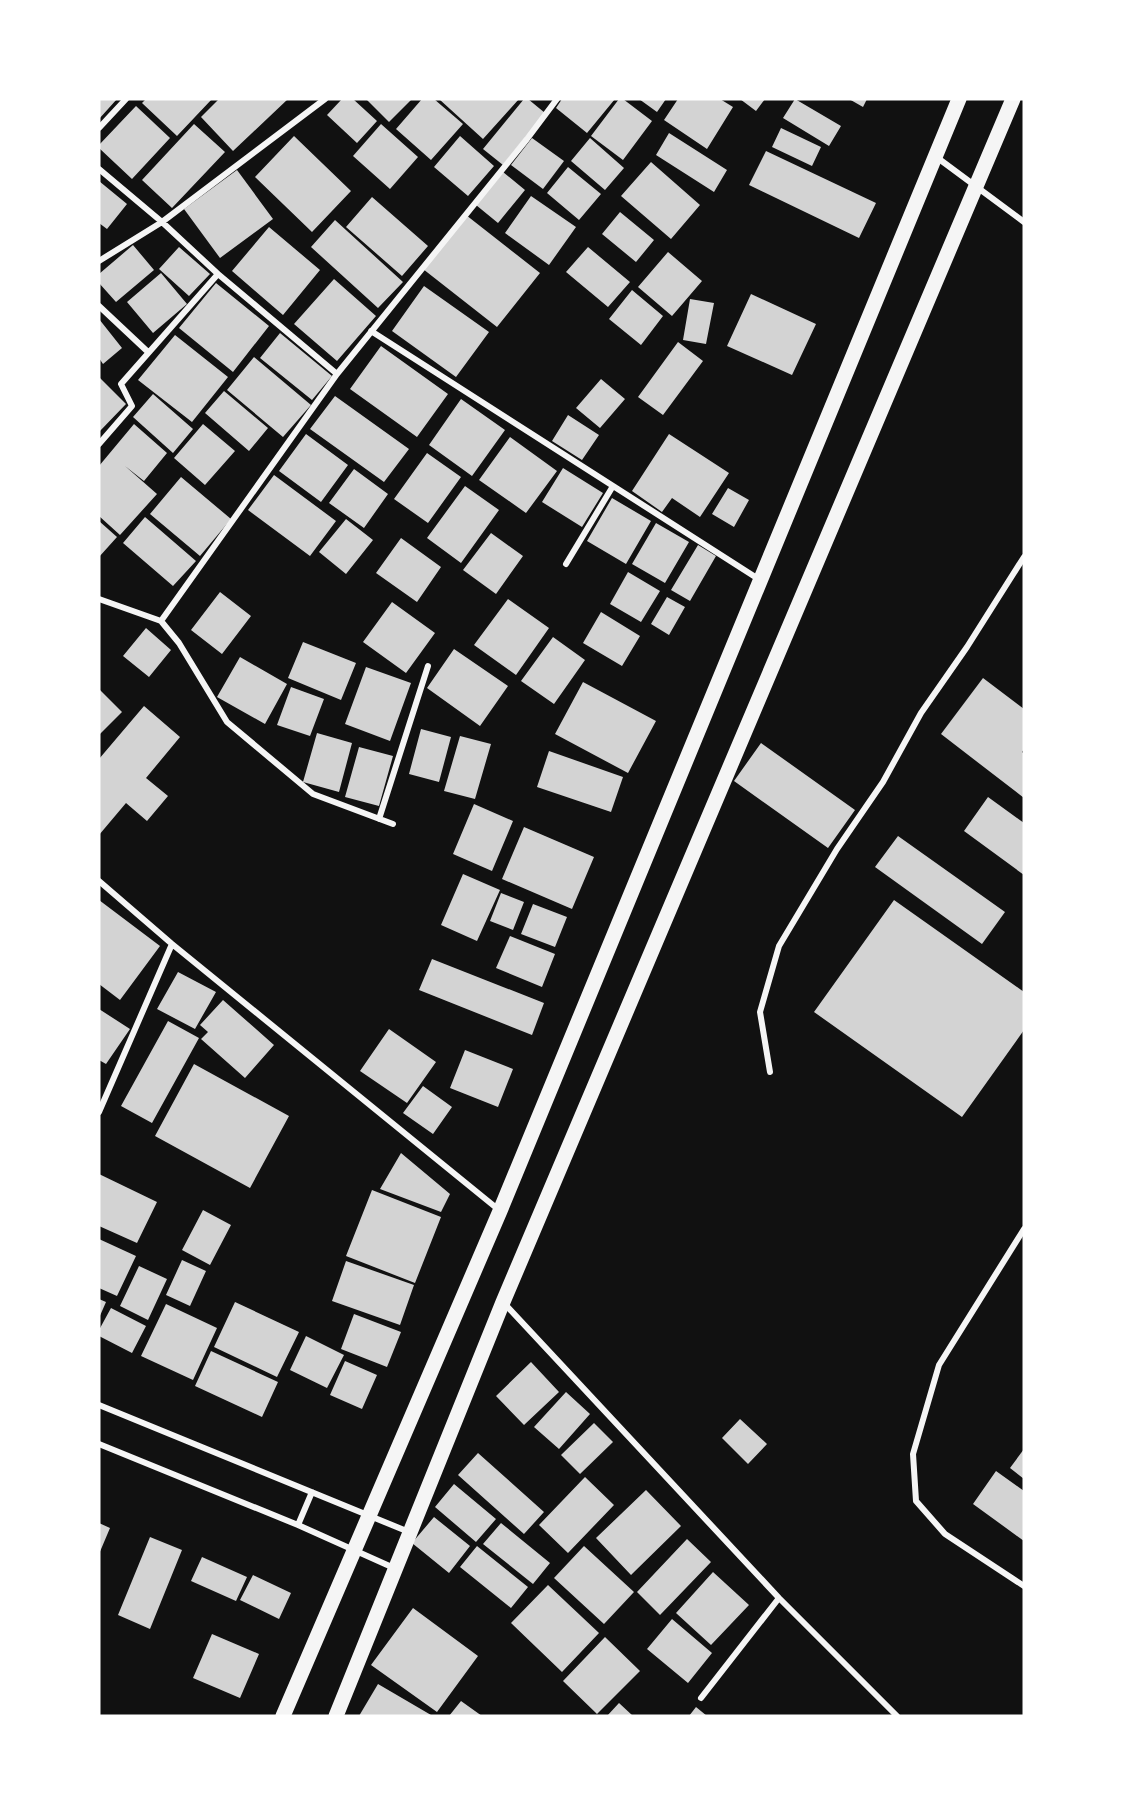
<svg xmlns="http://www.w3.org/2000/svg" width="1123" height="1815" font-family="'Varela Round',sans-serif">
  <rect width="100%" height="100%" fill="#111"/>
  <path fill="#d3d3d3" d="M99,99h18l-18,20z
    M146,99h66l-35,37 -35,-33z
    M219,99h69l-55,52 -32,-34z
    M342,99h11l24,22 -20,22 -30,-28z
    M366,99h46l-23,23z
    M422,99h12l29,25 -32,36 -35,-31z
    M439,99h80l-36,40z
    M524,99h4l17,14 -42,52 -20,-16z
    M562,99h53l-28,34 -31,-25z
    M619,99h4l29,22 -29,39 -32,-24z
    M639,99h27l-9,13z
    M678,99h42l13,8 -26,42 -43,-29z
    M740,99h25l-9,12z
    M795,99l46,27 -12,20 -46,-28z
    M849,99h18l-4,8z
    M136,106l34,32 -38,41 -33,-31v-3z
    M194,124l31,28 -53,56 -30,-28z
    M381,124l37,33 -28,32 -37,-33z
    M781,128l40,19 -9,19 -40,-19z
    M669,133l58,37 -13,22 -58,-37z
    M294,136l57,55 -39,41 -57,-55z
    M460,136l34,30 -26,30 -34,-29z
    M532,138l32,23 -21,28 -32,-24z
    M590,138l34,30 -19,22 -34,-29z
    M766,151l110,52 -17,35 -110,-53z
    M651,162l49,43 -29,34 -50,-43z
    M568,167l33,27 -22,26 -32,-27z
    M237,170l36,49 -53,39 -36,-49z
    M503,172l22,18 -27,33 -22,-18z
    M99,181l28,23 -20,25 -8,-6z
    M531,196l45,31 -27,38 -44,-32z
    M372,197l56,49 -26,30 -56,-49z
    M620,212l34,28 -18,22 -34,-28z
    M466,215l74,58 -43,54 -74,-58z
    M335,220l68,62 -25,26 -67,-61z
    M269,227l51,43 -37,45 -51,-44z
    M133,245l21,25 -38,32 -17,-19v-9z
    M179,247l31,27 -21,22 -30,-27z
    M588,247l42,35 -22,25 -42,-35z
    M668,252l34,29 -30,35 -34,-29z
    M161,273l26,31 -34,29 -26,-31z
    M334,279l42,37 -39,45 -43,-37z
    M216,283l53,43 -36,46 -54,-44z
    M424,286l65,46 -33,45 -64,-46z
    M632,290l31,26 -22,29 -32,-26z
    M751,294l65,30 -24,51 -65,-29z
    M690,299l24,4 -8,41 -23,-4z
    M99,319l23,29 -19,16 -4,-6z
    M280,333l52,43 -20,24 -52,-42z
    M175,335l53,42 -36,45 -54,-42z
    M678,342l25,19 -40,54 -25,-18z
    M381,346l67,48 -31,43 -67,-48z
    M254,357l57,48 -28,32 -56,-47z
    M99,377l27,27 -27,28z
    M601,379l24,20 -25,29 -24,-20z
    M224,391l44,37 -19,23 -44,-38z
    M153,394l40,35 -20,24 -40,-36z
    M335,396l74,53 -25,33 -74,-53z
    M461,399l44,31 -33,46 -43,-31z
    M568,415l31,20 -17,25 -30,-19z
    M134,424l33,29 -23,28 -19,-15 32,28 -37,41 -21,-19v-50z
    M203,424l32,27 -30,34 -31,-27z
    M306,434l42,31 -27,37 -42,-31z
    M669,434l60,39 -29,44 -28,-19 -10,14 -30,-21z
    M510,437l47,34 -31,42 -47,-33z
    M427,453l34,24 -33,46 -34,-24z
    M563,468l40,25 -21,34 -40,-25z
    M354,469l34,25 -24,34 -35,-25z
    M274,475l62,46 -26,35 -62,-46z
    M181,477l50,42 -31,37 -50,-42z
    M465,486l34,24 -38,53 -34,-25z
    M728,488l21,12 -15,27 -22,-13z
    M612,498l39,23 -25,43 -39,-23z
    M145,517l51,44 -23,25 -50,-43z
    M346,519l27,21 -27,34 -27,-22z
    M99,521l18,16 -18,20z
    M656,523l33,19 -24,41 -33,-19z
    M491,533l32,23 -27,38 -33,-24z
    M401,538l40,29 -24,35 -41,-29z
    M698,545l18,11 -26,45 -19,-11z
    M628,572l32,19 -19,31 -31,-18z
    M220,592l31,24 -29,38 -31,-24z
    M667,597l18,10 -16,28 -18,-11z
    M508,599l41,29 -33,47 -42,-30z
    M392,602l43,31 -29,40 -43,-31z
    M601,612l39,24 -18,30 -39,-23z
    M146,628l25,22 -22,27 -26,-21z
    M553,637l32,23 -31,44 -33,-23z
    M303,642l53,21 -15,37 -53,-22z
    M454,649l54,37 -28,40 -53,-38z
    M240,657l47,27 -22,40 -48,-27z
    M366,667l45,16 -21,58 -45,-17z
    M983,678l41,31v40l-2,3 2,2v44l-83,-64z
    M583,682l73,39 -28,52 -73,-39z
    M291,687l33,12 -14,37 -33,-11z
    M99,689l23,23 -23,23z
    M144,706l36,31 -34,41 22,18 -21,25 -21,-18 -27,32v-76z
    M421,729l30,8 -12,45 -30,-8z
    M317,733l35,10 -13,49 -36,-10z
    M460,736l31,8 -16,55 -31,-8z
    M761,743l94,67 -27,38 -94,-67z
    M359,747l34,9 -14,50 -34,-9z
    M549,751l74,26 -12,35 -74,-25z
    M988,797l36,26v52l-60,-44z
    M474,804l39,17 -21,50 -39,-17z
    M524,827l70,30 -22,52 -70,-30z
    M898,836l107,76 -23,32 -107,-77z
    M463,874l37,16 -23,51 -36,-16z
    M501,893l23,9 -11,28 -23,-9z
    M99,900l61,46 -40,54 -21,-16z
    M894,900l130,92v38l-62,87 -148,-105z
    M533,904l34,13 -12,30 -34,-13z
    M510,936l45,18 -13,33 -46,-19z
    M432,959l112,44 -12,32 -113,-45z
    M178,972l38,20 -21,37 -38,-20z
    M223,1000l51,45 -29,33 -44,-39 7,-7 -8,-7z
    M99,1009l31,20 -24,35 -7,-4z
    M168,1021l31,17 -47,85 -31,-17z
    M389,1029l47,33 -29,41 -47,-32z
    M465,1050l48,19 -15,38 -48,-19z
    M194,1064l95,52 -39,72 -95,-52z
    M423,1086l29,21 -19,27 -30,-21z
    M401,1153l49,41 -9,18 -61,-23z
    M99,1174l58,28 -20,41 -38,-17z
    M372,1190l69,27 -26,66 -69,-27z
    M203,1210l28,15 -21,40 -28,-15z
    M99,1239l37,17 -19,40 -18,-8z
    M182,1260l24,11 -16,35 -24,-11z
    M346,1261l68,24 -14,40 -68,-24z
    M139,1266l28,13 -19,41 -28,-14z
    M99,1299l7,3 -7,16z
    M235,1302l64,30 -22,45 -63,-30z
    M166,1304l51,24 -24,52 -52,-24z
    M111,1308l35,18 -14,27 -33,-17v-6z
    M354,1314l47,18 -14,35 -46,-18z
    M306,1336l38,19 -17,33 -37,-18z
    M211,1351l67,31 -16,35 -67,-31z
    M345,1361l32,14 -15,34 -32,-14z
    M531,1362l28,30 -35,33 -28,-29z
    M566,1392l24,22 -31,35 -25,-22z
    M740,1419l27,25 -19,20 -26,-26z
    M594,1423l19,19 -33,32 -19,-19z
    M1024,1449v30l-14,-11z
    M478,1453l66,59 -20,22 -66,-59z
    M996,1471l28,20v50l-51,-37z
    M585,1477l29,28 -46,48 -29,-28z
    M454,1484l42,35 -20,23 -41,-35z
    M646,1490l35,36 -50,49 -35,-37z
    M434,1517l36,29 -21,27 -37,-30z
    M99,1523l11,5 -11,26z
    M501,1523l49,40 -17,21 -50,-40z
    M150,1537l32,13 -32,79 -32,-14z
    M687,1539l24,23 -51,53 -23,-23z
    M477,1546l51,41 -17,21 -51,-41z
    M584,1546l50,46 -30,32 -50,-46z
    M202,1557l45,20 -11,24 -45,-20z
    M713,1572l36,33 -38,40 -35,-32z
    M253,1575l38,18 -12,26 -39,-19z
    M548,1585l51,48 -37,39 -51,-49z
    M413,1608l65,48 -41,56 -66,-47z
    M672,1619l40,34 -24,30 -41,-34z
    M212,1634l47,20 -19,44 -47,-20z
    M605,1637l35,34 -43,43 -34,-33z
    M378,1684l53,31 -1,1h-71z
    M461,1701l21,15h-33z
    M619,1703l14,13h-26z
    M696,1707l11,9h-18z"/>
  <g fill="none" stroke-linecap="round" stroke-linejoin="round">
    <path stroke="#f5f5f5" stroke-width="6" d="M99,128l27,-29
      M935,156l89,66
      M99,169l63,53 56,52 119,100
      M99,261l63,-39 163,-123
      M99,306l49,46
      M371,331l389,249
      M99,444l33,-38 -11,-22 97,-110
      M566,564l47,-78
      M99,599l62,22 18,22 48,79 86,72 80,30
      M161,621l176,-247 190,-235 30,-40
      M379,819l49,-153
      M99,881l73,63 327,266
      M770,1072l-10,-60 19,-66 58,-97 46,-67 38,-69 46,-66 57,-90
      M99,1112l73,-168
      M1024,1229l-85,136 -26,89 3,47 29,33 79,52
      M503,1302l276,296 118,118
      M99,1405l310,127
      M99,1444l199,81 96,43
      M298,1525l14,-33
      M701,1698l78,-100"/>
    <path stroke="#f5f5f5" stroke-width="15" d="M283,1716l217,-505 459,-1112
      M336,1716l167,-414 510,-1203"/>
  </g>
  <rect width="1123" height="1815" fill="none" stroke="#ffffff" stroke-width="201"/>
</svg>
